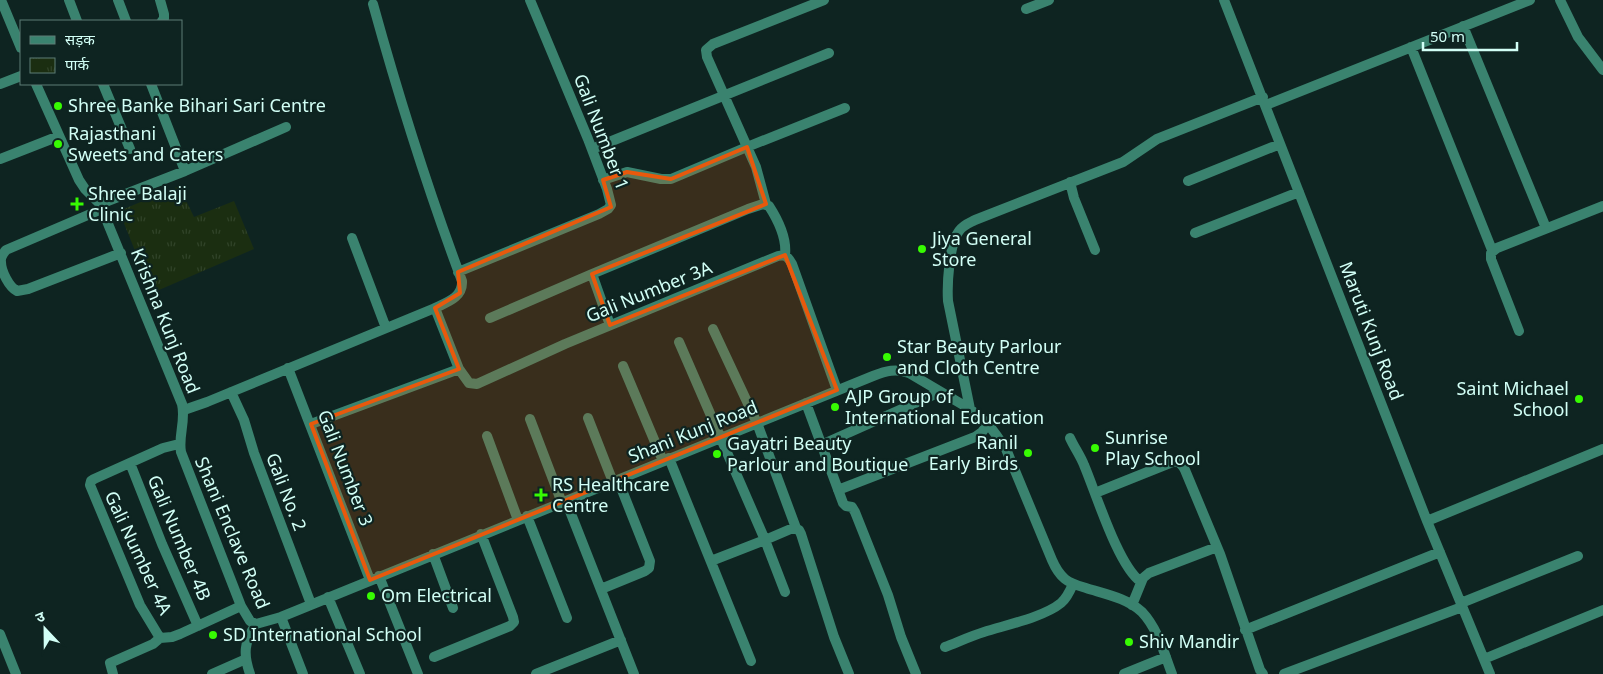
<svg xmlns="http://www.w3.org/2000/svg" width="1603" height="674" font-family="'Noto Sans','Noto Sans Devanagari',sans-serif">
  <defs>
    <pattern id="park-tufts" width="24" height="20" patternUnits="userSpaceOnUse" patternTransform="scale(1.25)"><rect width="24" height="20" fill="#1b2e11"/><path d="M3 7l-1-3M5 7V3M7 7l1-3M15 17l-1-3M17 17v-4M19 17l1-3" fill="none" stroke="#304328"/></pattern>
  </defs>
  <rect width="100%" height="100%" fill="#0e2421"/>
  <path fill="url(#park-tufts)" d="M179,186l15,31 40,-16 20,48 -102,44 -33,-82z"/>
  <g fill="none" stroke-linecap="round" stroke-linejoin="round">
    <path stroke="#3a836f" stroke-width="10" d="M1,0l20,48
      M69,0l8,21
      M118,0l8,21
      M160,0l4,14v5l-2,2
      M1224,0l203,521 63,153
      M1560,0l18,37 25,33
      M1026,9l23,-9
      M1463,26l83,202
      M1411,47l81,203
      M0,84l21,-8
      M36,84l43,96 6,9 15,15 4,10 78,190c4,17 -4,32 -1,48l60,154 9,15 6,3 25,-7 592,-241c13,-5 23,-8 36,-3l61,36 18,15 9,12 9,13 46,111c3,7 7,14 13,19 6,5 14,7 21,9 19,6 41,10 56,24 16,17 22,41 30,62
      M103,84l27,65
      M151,84l34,87
      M1266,105l264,-105
      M592,149l237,-96
      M0,159l59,-23
      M603,180l24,-8 34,7h10l76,-32 98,-39
      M1188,181l92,-37
      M1070,182l4,16 21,52
      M100,204l85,-33 101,-44
      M766,204l-10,-37 -49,-110 -1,-7 7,-6 111,-44
      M102,209l-96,41c-3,4 -6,7 -5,12 0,9 8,25 16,29l11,-2 93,-36
      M1195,233l104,-41
      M352,238l34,90
      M458,272l141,-58 9,-5 3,-4 -4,-16 -19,-50 -58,-139
      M435,308l24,61 10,14 8,1 88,-40 213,-88c8,-2 10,1 14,8l45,126
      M490,318l102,-44
      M610,325l-18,-51 156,-65 15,-5 6,2c9,14 18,32 16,49
      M713,329l44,94 39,105
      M1519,331l-28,-72v-6l6,-5 106,-42
      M679,342l86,198 28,-12 6,2 2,4 33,103 15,37
      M623,366l40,95
      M288,368l82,212
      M231,392l13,28 10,33 57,151
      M806,403l37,100 3,3 6,1 3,5 33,83 13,42 15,37
      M970,409l-22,-108c-1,-16 1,-57 11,-70 4,-6 10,-8 16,-11l148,-58 34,-23 106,-42
      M184,410l23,-8 228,-94c13,-6 28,-11 27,-27 -34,-91 -63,-183 -89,-277
      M588,418l25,64
      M530,419l32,84
      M311,424l148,-55
      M487,436l31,84
      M1070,438c4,9 10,17 14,27 12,28 34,101 57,117
      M821,445l119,-53
      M669,458l82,203
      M130,463l32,81 36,82
      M838,490l137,-53 7,-5 6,-8
      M1095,493l75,-30c8,-3 11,0 15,7l35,84 40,116 3,4
      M566,501l68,173
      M527,516l40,102
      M1427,521l176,-72
      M433,554l20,54
      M711,561l54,-21 20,52
      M379,576l39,98
      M601,589l44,-18 4,-3 1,-7 -32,-81
      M328,597l32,77
      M1461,603l117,-47
      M1132,605l11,-27 6,-5 68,-26
      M281,617l22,57
      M1245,630l195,-78
      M0,634l16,40
      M160,638l-20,-33 -50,-120 1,-4 3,-2 69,-31 16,-4
      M945,647c13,-5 26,-11 39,-15 22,-7 60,-15 77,-29 6,-5 9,-12 12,-19
      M434,657l76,-31 4,-4 -1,-5 -32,-83
      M1484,659l119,-49
      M113,674l-3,-11 43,-19 7,-6 12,-1 8,-3 61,-28
      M212,674l34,-15
      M250,674c-7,-20 -6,-32 6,-50
      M536,674l85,-34
      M1124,674l42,-17
      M1284,674l178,-67"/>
  </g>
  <path fill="#e8590c" fill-opacity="0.2" stroke="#e8590c" stroke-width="4" stroke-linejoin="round" d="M747,147l19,57 -174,70 18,51 175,-70 52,135 -467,190 -59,-156 148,-55 -24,-61 25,-15 -2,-21 153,-65 -8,-27 24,-8 44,7z"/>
  <g fill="#37fb02" stroke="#0e2421" stroke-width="2">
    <circle cx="58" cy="106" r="5"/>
    <circle cx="58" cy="144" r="5"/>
    <path d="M74.5 196.5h5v5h5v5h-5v5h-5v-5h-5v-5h5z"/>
    <circle cx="922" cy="249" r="5"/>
    <circle cx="887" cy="357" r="5"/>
    <circle cx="1579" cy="399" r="5"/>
    <circle cx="835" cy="407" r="5"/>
    <circle cx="1095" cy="448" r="5"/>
    <circle cx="1028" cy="453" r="5"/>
    <circle cx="717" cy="454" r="5"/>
    <path d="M538.5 487.5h5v5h5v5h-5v5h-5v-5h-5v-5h5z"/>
    <circle cx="371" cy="596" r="5"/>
    <circle cx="213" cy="635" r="5"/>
    <circle cx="1129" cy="642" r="5"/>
  </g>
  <g text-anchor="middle" stroke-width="4.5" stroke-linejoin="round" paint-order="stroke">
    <g font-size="18" fill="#d2fff6" stroke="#0e2421" text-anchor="start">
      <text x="68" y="112">Shree Banke Bihari Sari Centre</text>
      <text x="68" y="140">Rajasthani<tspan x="68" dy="21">Sweets and Caters</tspan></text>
      <text x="88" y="200">Shree Balaji<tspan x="88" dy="21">Clinic</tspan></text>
      <text x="932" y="245">Jiya General<tspan x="932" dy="21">Store</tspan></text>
      <text x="897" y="353">Star Beauty Parlour<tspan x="897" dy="21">and Cloth Centre</tspan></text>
      <text x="1569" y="395" text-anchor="end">Saint Michael<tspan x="1569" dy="21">School</tspan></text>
      <text x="845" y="403">AJP Group of<tspan x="845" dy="21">International Education</tspan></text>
      <text x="1105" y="444">Sunrise<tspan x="1105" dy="21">Play School</tspan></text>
      <text x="1018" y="449" text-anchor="end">Ranil<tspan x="1018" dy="21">Early Birds</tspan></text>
      <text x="727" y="450">Gayatri Beauty<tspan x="727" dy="21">Parlour and Boutique</tspan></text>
      <text x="552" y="491">RS Healthcare<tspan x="552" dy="21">Centre</tspan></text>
      <text x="381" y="602">Om Electrical</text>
      <text x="223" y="641">SD International School</text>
      <text x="1139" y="648">Shiv Mandir</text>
    </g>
    <g font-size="18" fill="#d2fff6" stroke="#0e2421">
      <text transform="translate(601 132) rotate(69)" y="6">Gali Number 1</text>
      <text transform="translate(649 292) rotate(-22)" y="6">Gali Number 3A</text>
      <text transform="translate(165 321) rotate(68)" y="6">Krishna Kunj Road</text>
      <text transform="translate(1371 331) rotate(69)" y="6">Maruti Kunj Road</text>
      <text transform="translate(693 432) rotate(-22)" y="6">Shani Kunj Road</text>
      <text transform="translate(345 468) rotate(69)" y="6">Gali Number 3</text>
      <text transform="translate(286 492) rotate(69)" y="6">Gali No. 2</text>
      <text transform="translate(232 533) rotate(67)" y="6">Shani Enclave Road</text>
      <text transform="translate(179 538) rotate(67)" y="6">Gali Number 4B</text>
      <text transform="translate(138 553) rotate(65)" y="6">Gali Number 4A</text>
    </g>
  </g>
  <rect x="20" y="20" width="162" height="65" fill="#0e2421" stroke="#5c7c76"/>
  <rect x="30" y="36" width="25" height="8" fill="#3a836f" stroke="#5c7c76"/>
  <text x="65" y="45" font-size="15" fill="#d2fff6">सड़क</text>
  <rect x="30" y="58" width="25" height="15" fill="url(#park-tufts)" stroke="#5c7c76"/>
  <text x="65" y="70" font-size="15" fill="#d2fff6">पार्क</text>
  <g transform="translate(45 629) rotate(338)" stroke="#0e2421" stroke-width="4" paint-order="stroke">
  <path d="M0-4L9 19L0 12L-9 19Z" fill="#d2fff6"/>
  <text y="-8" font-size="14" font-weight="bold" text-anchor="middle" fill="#d2fff6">उ</text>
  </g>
  <path d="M1423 42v8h94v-8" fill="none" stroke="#d2fff6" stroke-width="2.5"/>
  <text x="1430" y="42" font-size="15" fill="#d2fff6" stroke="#0e2421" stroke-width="4" paint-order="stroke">50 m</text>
</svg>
